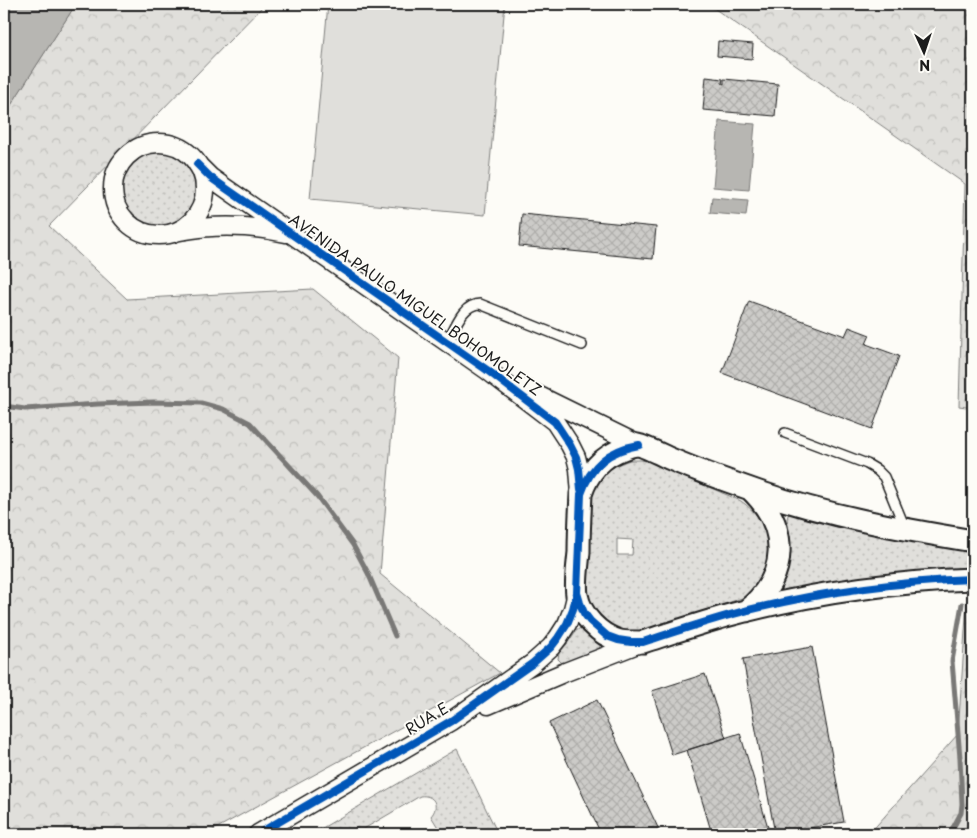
<svg xmlns="http://www.w3.org/2000/svg" width="977" height="838" font-family="'Playpen Sans',sans-serif">
  <defs>
    <pattern id="grass-dots" width="8" height="8" patternUnits="userSpaceOnUse" patternTransform="scale(1.25)"><rect width="8" height="8" fill="#e0dfdb"/><path d="M2 2h.1M6 6h.1" fill="none" stroke="#c0bfbb" stroke-width="1.8" stroke-linecap="round"/></pattern>
    <pattern id="forest-crowns" width="20" height="18" patternUnits="userSpaceOnUse" patternTransform="scale(1.25)"><rect width="20" height="18" fill="#e0dfdb"/><path d="M2 6a3 3 0 1 1 6 0M12 15a3 3 0 1 1 6 0" fill="none" stroke="#c0bfbb"/></pattern>
    <pattern id="building-cross-hatch" width="8" height="8" patternUnits="userSpaceOnUse" patternTransform="scale(1.25)"><rect width="8" height="8" fill="#cccbc8"/><path d="M0 0l8 8M0 8l8-8" fill="none" stroke="#afaeab"/></pattern>
  </defs>
  <rect width="100%" height="100%" fill="#fdfcf7"/>
  <filter id="ink" filterUnits="userSpaceOnUse"><feTurbulence type="fractalNoise" baseFrequency=".02" numOctaves="2"/><feDisplacementMap in="SourceGraphic" scale="10" xChannelSelector="R" yChannelSelector="G"/><feConvolveMatrix kernelMatrix="1 2 1 2 8 2 1 2 1" color-interpolation-filters="sRGB"/></filter>
  <g filter="url(#ink)">
    <path fill="url(#grass-dots)" stroke="#7e7e7c" fill-rule="evenodd" d="M119 189a40 40 0 1 1 80 0a40 40 0 1 1-80 0Z
      M630,460h11l10,2 90,39c28,20 37,49 19,80 -4,7 -11,12 -18,17 -23,8 -46,16 -69,24 -9,3 -20,9 -29,10 -32,5 -55,-17 -57,-48l4,-83c5,-23 17,-34 39,-41zM617,539l16,1 -1,15h-15z
      M790,513h3c60,16 119,31 180,39v16l-58,5 -130,20 -4,-4 -1,-4 5,-10 5,-23v-15l-3,-18 1,-4z
      M580,628h3l17,15v4l-4,4 -30,12h-4l-4,-4 1,-6 8,-9 8,-12z
      M457,749l41,85h-56l-11,-18c9,-10 3,-22 -11,-20l-58,34 -13,4h-37z"/>
    <path fill="url(#forest-crowns)" stroke="#7e7e7c" d="M76,4h189l-216,222 78,73 186,-10 85,69 -18,216 120,99 -294,161h-202v-718z
      M708,4h265v404l-14,-2 6,-222z
      M967,601h6v233h-104l89,-100z"/>
    <path fill="#e0dfdb" stroke="#7e7e7c" d="M328,4h177l-20,211 -175,-16z"/>
    <path fill="#b7b6b2" stroke="#797876" d="M4,4h72l-72,112z
      M719,121l36,3 -6,66 -36,-3z
      M712,197l36,3 -2,16 -36,-3z"/>
    <g fill="none" stroke-linecap="round" stroke-linejoin="round">
      <path stroke="#797876" stroke-width="5" d="M4,406l21,3 73,-5 56,-2 47,1 22,6 27,14 67,73 36,49 15,28 27,63
        M948,834l6,-8 7,-13 1,-9 -2,-46 -8,-97 10,-57"/>
    </g>
    <path fill="url(#building-cross-hatch)" stroke="#1c1c1c" d="M718,41l35,3 -1,15 -35,-3z
      M706,77l17,2 -1,4 2,1v-5l54,5 -3,32 -72,-6z
      M522,214l134,13 -3,32 -134,-13z
      M749,301l96,35 4,-9 21,8 -4,9 33,12 -27,73 -150,-56z
      M812,647l32,175 -69,12 -32,-175z
      M705,674l21,64 -54,17 -20,-64z
      M597,700l64,134h-60l-52,-111z
      M740,733l30,101h-58l-25,-84z"/>
    <g fill="none" stroke-linecap="round" stroke-linejoin="round">
      <defs>
        <path id="service" d="M447,342c8,-14 15,-38 33,-38l102,41
          M785,433l82,31 10,6 7,7 21,51"/>
        <path id="minor" d="M113 189a46 46 0 1 1 92 0a46 46 0 1 1-92 0Z
          M197,164l13,13 14,10 263,183 68,52 15,23 6,12 3,12 2,25
          M180,231c36,-7 70,-6 106,2
          M523,388l116,57
          M488,705l75,-32 77,-30
          M258,834l193,-113 82,-58 18,-16 7,-9 9,-14 6,-15 4,-16"/>
        <path id="tertiary" d="M973,541c-72,-12 -145,-25 -214,-49 -29,-10 -58,-20 -86,-32 -7,-3 -29,-14 -35,-15 -4,0 -10,2 -15,4 -21,7 -35,24 -42,45 -1,19 -2,39 -2,58 -1,12 -4,31 -2,43 4,21 22,40 43,46 7,1 15,1 23,1 28,-9 55,-18 83,-26 80,-22 164,-34 247,-37
          M746,611c43,-35 44,-84 4,-122"/>
      </defs>
      <use href="#service" stroke="#1c1c1c" stroke-width="12"/>
      <use href="#minor" stroke="#1c1c1c" stroke-width="21"/>
      <use href="#tertiary" stroke="#1c1c1c" stroke-width="25"/>
      <use href="#service" stroke="#fdfcf7" stroke-width="9"/>
      <use href="#minor" stroke="#fdfcf7" stroke-width="18"/>
      <use href="#tertiary" stroke="#fdfcf7" stroke-width="21"/>
      <defs>
        <path id="cycleway" d="M197,164l13,13 14,10 263,183 68,52 15,23 6,12 3,12 2,20
          M639,445c-30,5 -48,20 -58,49l-4,99 3,10 4,10 6,8 17,15 11,4 13,2h12c28,-9 55,-18 83,-26 80,-22 164,-34 247,-37
          M258,834l193,-113 82,-58 18,-16 7,-9 9,-14 6,-15 4,-16"/>
      </defs>
      <use href="#cycleway" stroke="#fdfcf7" stroke-width="11"/>
      <use href="#cycleway" stroke="#0057b8" stroke-width="8"/>
    </g>
  </g>
  <g text-anchor="middle" stroke-width="4" stroke-linejoin="round" paint-order="stroke">
    <g font-size="15" fill="#1c1c1c" stroke="#fdfcf7">
      <text transform="translate(415 305) rotate(35)" y="5">AVENIDA PAULO MIGUEL BOHOMOLETZ</text>
      <text transform="translate(427 719) rotate(-31)" y="5">RUA E</text>
    </g>
  </g>
  <rect width="977" height="838" fill="none" stroke="#fdfcf7" stroke-width="20"/>
  <rect x="10" y="10" width="957" height="818" fill="none" stroke="#1c1c1c" stroke-width="2" filter="url(#ink)"/>
  <g transform="translate(924 52) rotate(177)" stroke="#fdfcf7" stroke-width="4" paint-order="stroke">
  <path d="M0-4L9 19L0 12L-9 19Z" fill="#1c1c1c"/>
  <text y="-8" font-size="14" font-weight="bold" text-anchor="middle" fill="#1c1c1c">N</text>
  </g>
</svg>
